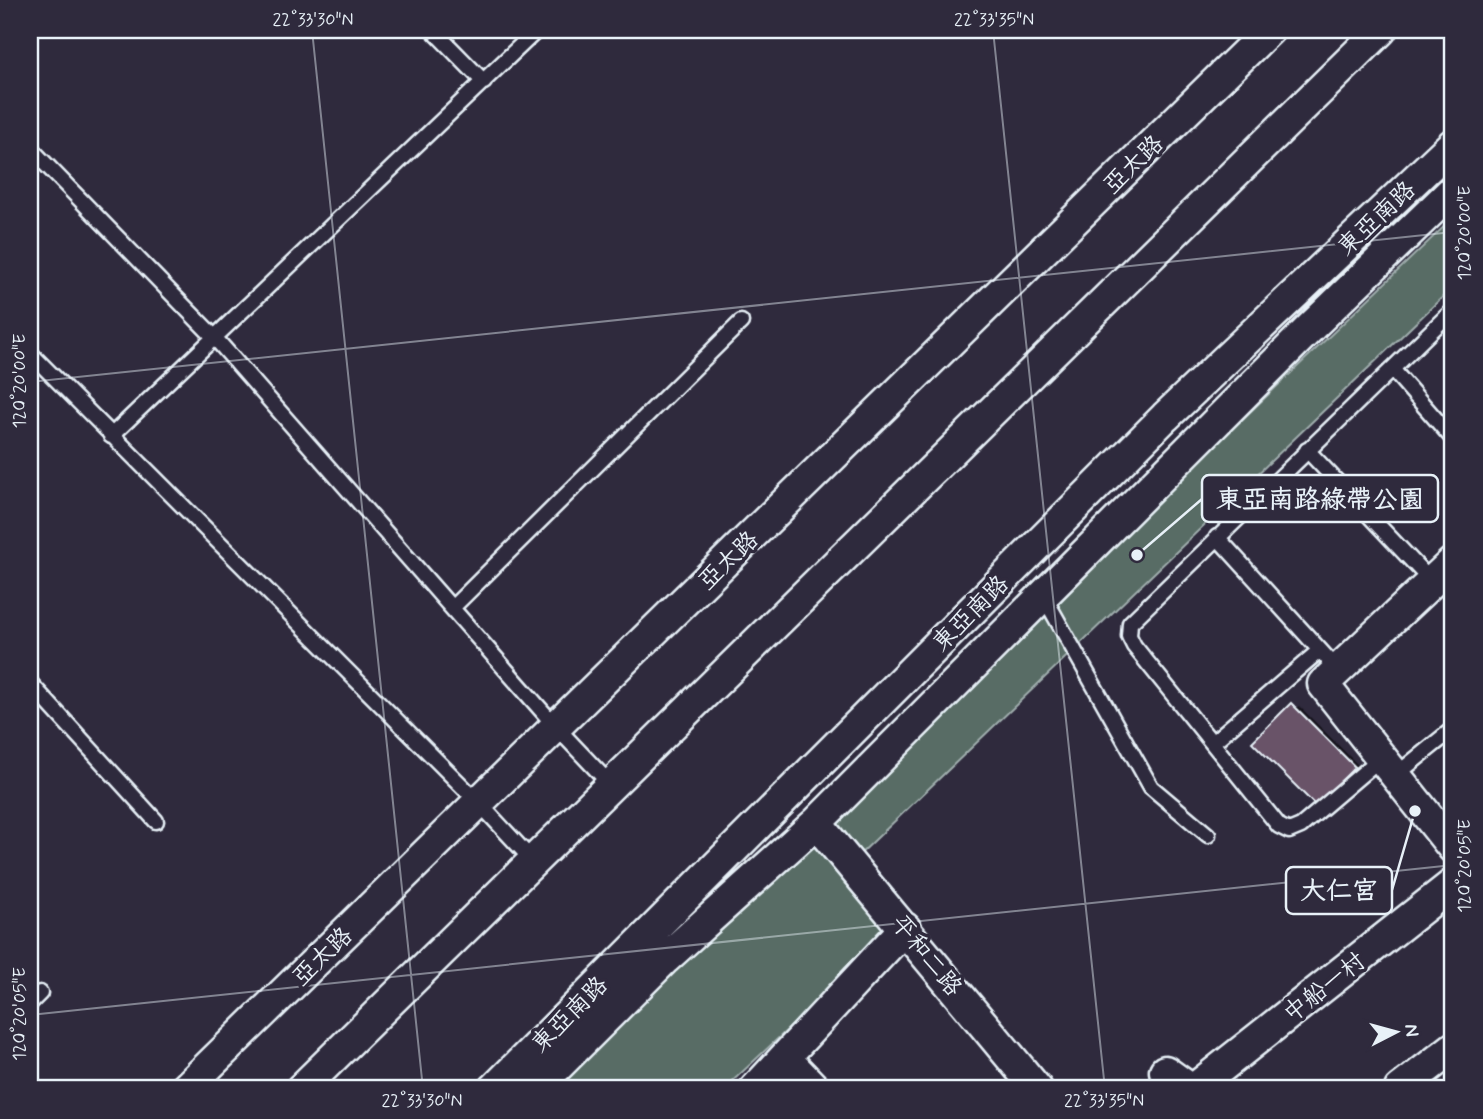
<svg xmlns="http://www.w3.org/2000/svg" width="1483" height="1119" font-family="Mynerve,'LXGW WenKai TC',sans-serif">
  <defs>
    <filter id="shadow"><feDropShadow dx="8" dy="4.5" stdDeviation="0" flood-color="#0009"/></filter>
  </defs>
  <rect width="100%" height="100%" fill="#2f2a3d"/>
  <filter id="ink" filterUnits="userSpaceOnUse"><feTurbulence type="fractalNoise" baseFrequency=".0143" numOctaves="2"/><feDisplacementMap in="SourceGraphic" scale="14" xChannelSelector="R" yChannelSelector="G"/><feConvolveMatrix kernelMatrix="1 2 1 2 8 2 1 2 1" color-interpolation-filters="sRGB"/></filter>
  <g filter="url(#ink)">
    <path fill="#596c65" stroke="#a0aeae" stroke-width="2" d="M1453,218v69l-599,573 -34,-37z
      M816,827l82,99 -174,163h-167z"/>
    <path fill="#695368" stroke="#e8f1f8" stroke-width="2" filter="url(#shadow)" d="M1291,703l64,64 -39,39 -64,-64z"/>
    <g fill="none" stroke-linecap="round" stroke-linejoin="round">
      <defs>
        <path id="service" d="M433,30l51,52
          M30,148l185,190 342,390 53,56
          M30,353l449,450 55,59
          M1392,369l61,70
          M111,436l426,-406
          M1307,450l125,132
          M1217,537l121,133
          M1043,595l108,192 57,48
          M452,608l289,-286
          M30,683l126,138
          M1212,743l108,-93
          M1382,757l-81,69 -12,5 -10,-5 -145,-180 -5,-10 1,-13 323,-313
          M1396,775l57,-46
          M30,1003l10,-10"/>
        <path id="minor" d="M1453,562l-130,122 130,164
          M816,823l221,266
          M785,1058l30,31
          M1165,1071l25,18
          M185,1089l1084,-1059
          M301,1089l1080,-1059
          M494,1089l671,-672 288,-273
          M535,1089l130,-130 151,-136 497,-498 140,-135
          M755,1089l150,-161
          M1194,1089l259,-205
          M1400,1089l53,-41"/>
      </defs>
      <use href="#service" stroke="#e8f1f8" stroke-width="19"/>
      <use href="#minor" stroke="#e8f1f8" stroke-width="35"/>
      <use href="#service" stroke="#2f2a3d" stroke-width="14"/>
      <use href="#minor" stroke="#2f2a3d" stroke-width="30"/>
    </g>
  </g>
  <path fill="none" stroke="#e8f1f8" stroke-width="2" stroke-opacity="0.45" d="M312,30l111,1059M993,30l112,1059M30,382l1423,-150M30,1015l1423,-150"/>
  <g text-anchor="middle" stroke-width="7" stroke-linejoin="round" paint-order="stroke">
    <g font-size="24" fill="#e8f1f8" stroke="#2f2a3d">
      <text transform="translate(1133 164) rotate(-44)" y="8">亞太路</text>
      <text transform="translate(1376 218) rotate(-43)" y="8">東亞南路</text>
      <text transform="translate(728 560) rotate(-44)" y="8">亞太路</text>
      <text transform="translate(970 613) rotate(-45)" y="8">東亞南路</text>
      <text transform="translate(927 955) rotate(51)" y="8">平和二路</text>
      <text transform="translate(322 956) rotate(-44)" y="8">亞太路</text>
      <text transform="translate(1324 987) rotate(-38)" y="8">中船一村</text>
      <text transform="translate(569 1014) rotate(-45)" y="8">東亞南路</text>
    </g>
  </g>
  <path fill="none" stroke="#e8f1f8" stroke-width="2.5" d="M1137 555L1202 499M1415 811L1392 890"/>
  <g fill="#e8f1f8" stroke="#2f2a3d" stroke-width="2.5">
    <circle cx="1137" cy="555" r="7"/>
    <circle cx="1415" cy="811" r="7"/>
  </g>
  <g fill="#2f2a3d" stroke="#e8f1f8" stroke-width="2.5">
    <rect x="1202" y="475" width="236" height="47" rx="7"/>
    <rect x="1286" y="867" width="106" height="47" rx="7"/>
  </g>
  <g font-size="26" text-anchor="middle" font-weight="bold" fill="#e8f1f8">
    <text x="1320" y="508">東亞南路綠帶公園</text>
    <text x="1339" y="899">大仁宮</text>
  </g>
  <rect width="1483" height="1119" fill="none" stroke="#2f2a3d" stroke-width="77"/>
  <g transform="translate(1396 1032) rotate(84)" stroke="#2f2a3d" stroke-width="5" paint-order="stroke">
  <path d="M0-5L12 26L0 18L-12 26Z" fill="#e8f1f8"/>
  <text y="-10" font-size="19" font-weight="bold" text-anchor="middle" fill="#e8f1f8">N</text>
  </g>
  <rect x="38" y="38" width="1406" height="1042" fill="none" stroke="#e8f1f8" stroke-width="2.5"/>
  <g font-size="18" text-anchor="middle" fill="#e8f1f8">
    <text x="313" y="25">22°33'30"N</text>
    <text x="994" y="25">22°33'35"N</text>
    <text transform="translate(1464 233) rotate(-90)" y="6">120°20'00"E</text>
    <text transform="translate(19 381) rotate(-90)" y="6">120°20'00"E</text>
    <text transform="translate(1464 866) rotate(-90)" y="6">120°20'05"E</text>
    <text transform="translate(19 1014) rotate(-90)" y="6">120°20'05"E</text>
    <text x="422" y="1106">22°33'30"N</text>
    <text x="1104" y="1106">22°33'35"N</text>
  </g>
</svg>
